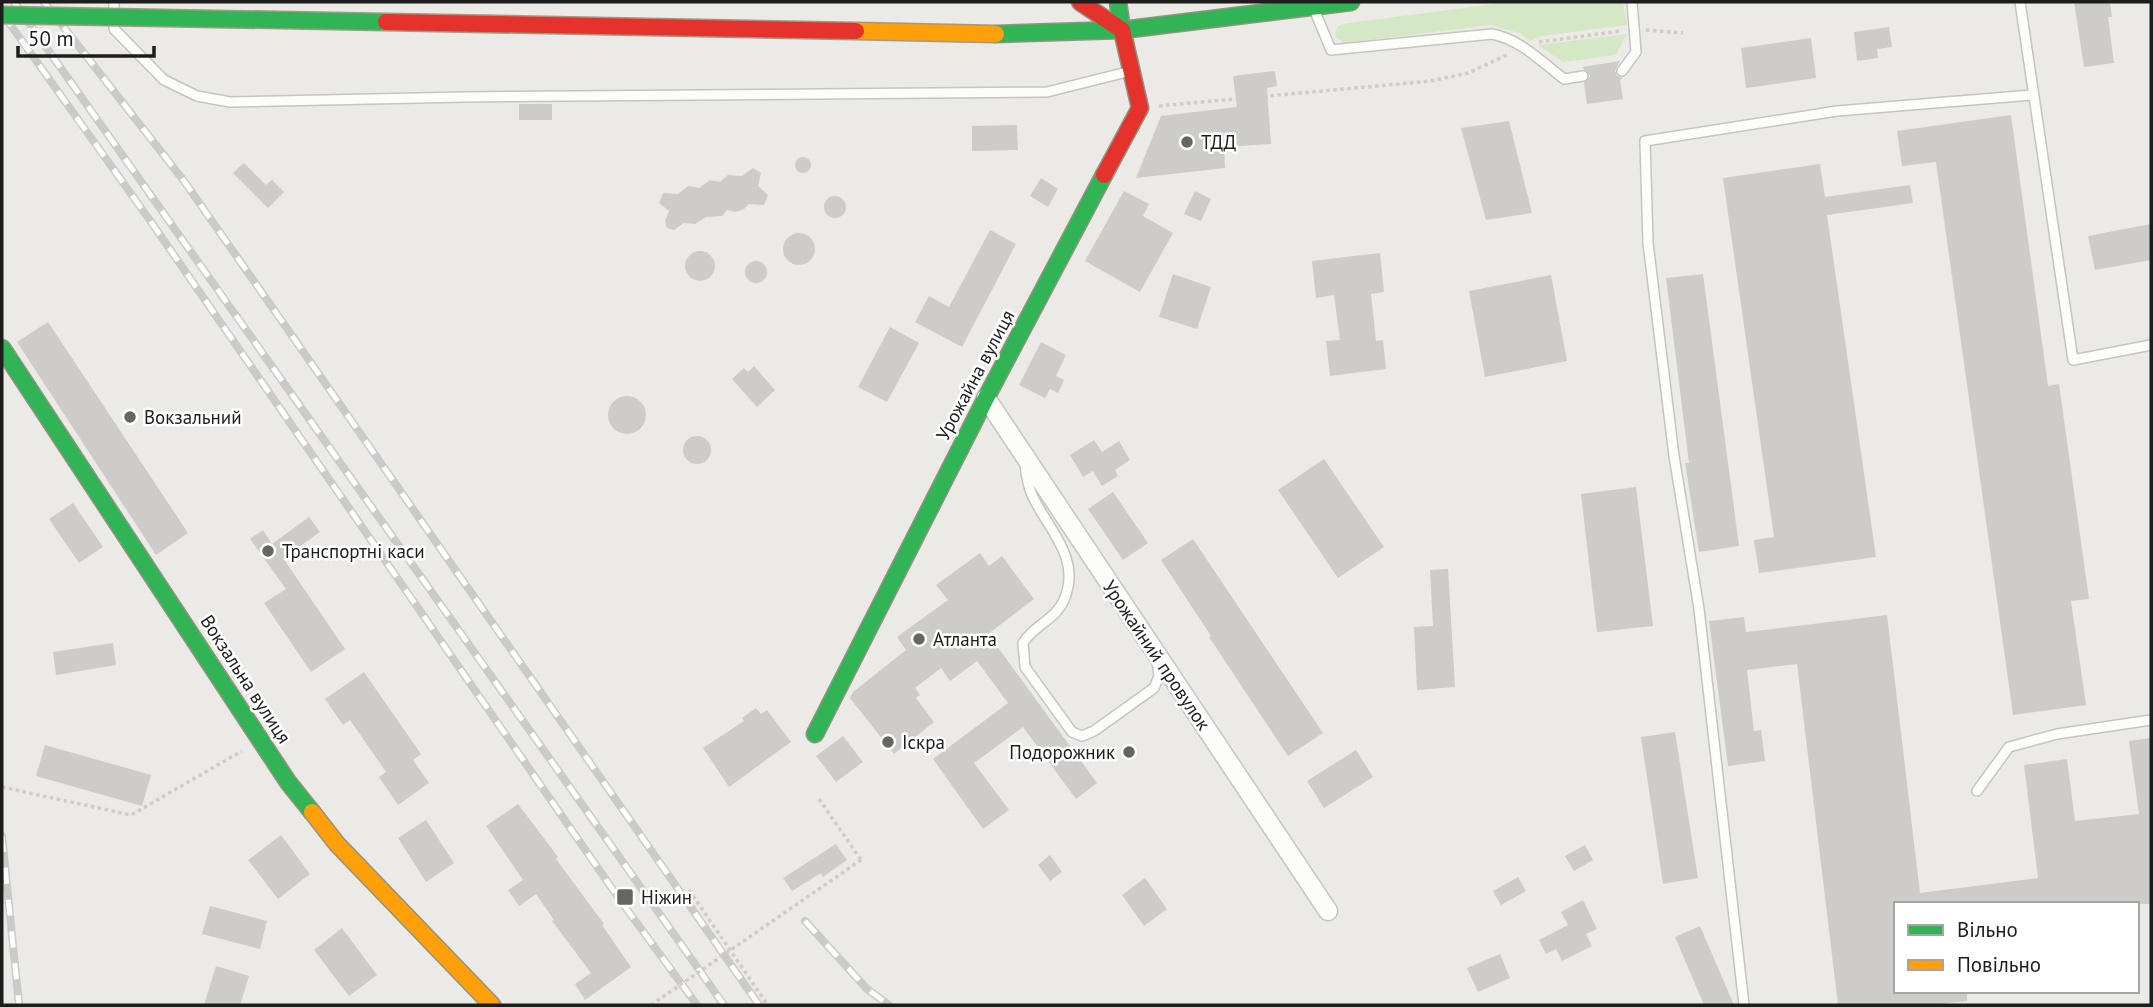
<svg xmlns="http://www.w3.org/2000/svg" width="2153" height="1007" font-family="'PT Sans',sans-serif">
  <rect width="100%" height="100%" fill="#ebeae6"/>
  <path fill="#d4e8c5" d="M1509,2h114l4,23 -85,11 -12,5 -11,-8 -29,-8 -145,18 -10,-6 2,-10 5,-3z
    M1627,34l-11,21 -53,7 -25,-17z"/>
  <path fill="#cdccc9" d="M2074,2h36l2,15h-4l6,46 -30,4z
    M1889,27l3,20 -15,2 1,9 -21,3 -3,-29z
    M1811,38l5,40 -70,10 -5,-40z
    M1620,61l-5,10 2,5 6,2 -3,2 3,19 -36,5 -3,-21 6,-7 -8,-9z
    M1275,71l2,15 -10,2 4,56 -47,3 1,21 -89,10 25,-62 76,-9 -4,-31z
    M519,104h33v16h-33z
    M2011,115l37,271 11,-2 30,215 -18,2 15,104 -73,10 -77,-553 -34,4 -5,-35z
    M1509,121l23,92 -46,7 -25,-92z
    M1017,125l1,25 -46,1v-25z
    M795 165a8 8 0 1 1 16 0a8 8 0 1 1-16 0Z
    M244,163l22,22 6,-5 12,12 -16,16 -35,-35z
    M1820,164l5,33 85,-12 3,18 -86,12 49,342 -117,16 -5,-33 20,-3 -51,-359z
    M753,168l8,5 -3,13 10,9 -4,10 -15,-1 -5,5 -8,3 -9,-2 -5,6 -16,1 -11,7 -11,-1 -10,7 -7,-2 -2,-7 4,-10 -10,-8 4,-10 15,1 10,-8 11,2 11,-8 10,2 8,-7 14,1z
    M1041,178l17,11 -10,18 -18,-11z
    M1124,191l25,13 -6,12 30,17 -33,59 -55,-31z
    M1195,191l16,8 -10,22 -17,-7z
    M824 207a11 11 0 1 1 22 0a11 11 0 1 1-22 0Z
    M2151,224v36l-56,10 -7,-34z
    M990,230l26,14 -54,103 -47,-25 14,-26 20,11z
    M783 249a16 16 0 1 1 32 0a16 16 0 1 1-32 0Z
    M685 266a15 15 0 1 1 30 0a15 15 0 1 1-30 0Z
    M1380,253l4,39 -13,2 5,47 7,-1 3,29 -56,7 -4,-35 14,-1 -6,-45 -18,3 -4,-37z
    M745 272a11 11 0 1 1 22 0a11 11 0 1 1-22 0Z
    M1173,274l38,13 -14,42 -38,-12z
    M1703,274l36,272 -40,6 -14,-89h4l-23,-185z
    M1551,275l16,86 -82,16 -16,-86z
    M48,322l140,211 -32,22 -139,-213z
    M890,327l29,16 -32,59 -29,-15z
    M1041,342l25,13 -10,21 8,4 -6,13 -8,-4 -5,9 -26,-13z
    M754,366l21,24 -18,17 -25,-28 12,-11 4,4z
    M608 415a19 19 0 1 1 38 0a19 19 0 1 1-38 0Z
    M683 450a14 14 0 1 1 28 0a14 14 0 1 1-28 0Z
    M1094,440l8,12 17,-11 11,19 -15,10 3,6 -16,10 -9,-15 -10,6 -13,-22z
    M1324,459l60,88 -46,31 -60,-88z
    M1636,487l17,139 -56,6 -16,-138z
    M1113,492l35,51 -25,17 -35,-51z
    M73,503l30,44 -24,16 -30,-44z
    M309,517l11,15 -37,26 62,91 -34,23 -47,-69 22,-14 -36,-50 13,-9 9,14z
    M1193,539l130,194 -35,23 -79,-119 2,-1 -50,-76z
    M980,553l9,13 13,-10 32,43 -46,35 109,149 -21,16 -53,-72 -49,36 35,47 -26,19 -50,-70 75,-56 -31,-42 -27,20 -9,-13 -26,20 5,7 -4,3 18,24 -40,32 -44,-56 3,-6 53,-42 -9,-13 51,-37 -12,-15z
    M1448,569l7,118 -38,3 -3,-63 19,-1 -3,-56z
    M1887,615l33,278 118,-15 -14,-113 43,-6 8,62 64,-7 -10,-73 22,-3v166h-255v87h71v10l-36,4h-93l-41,-341 -50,6 7,61 7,-1 4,31 -37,5 -19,-145 35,-4 2,15z
    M113,643l3,22 -60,10 -3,-23z
    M364,672l57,82 -8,6 16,23 -31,22 -19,-28 7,-5 -36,-52 -7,5 -18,-26z
    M756,708l5,6 6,-4 24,32 -62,45 -26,-39 41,-27 -2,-3z
    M1675,732l23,146 -35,6 -22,-147z
    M843,736l20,26 -27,20 -20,-26z
    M45,745l106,30 -9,31 -106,-30z
    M1356,750l17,27 -49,31 -17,-27z
    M518,804l40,53 -2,2 48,65 -2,1 29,42 -46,33 -10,-16 16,-11 -39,-52 2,-1 -18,-26 -17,12 -11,-16 15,-10 -37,-54z
    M426,820l28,43 -28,19 -28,-44z
    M281,835l29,39 -32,25 -30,-39z
    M836,844l11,16 -24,17 -2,-4 -29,18 -9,-13z
    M1585,845l8,15 -19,11 -9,-15z
    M1050,855l12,17 -12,9 -12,-16z
    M1518,877l8,14 -25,14 -8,-14z
    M1145,878l22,31 -23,17 -22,-31z
    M1583,900l14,29 -11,5 6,12 -30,15 -6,-12 -10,5 -7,-14 29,-15 -7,-13z
    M210,906l57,15 -7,28 -58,-15z
    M1700,926l34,79h-30l-29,-68z
    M342,928l35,47 -28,21 -35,-46z
    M1500,954l10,24 -32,14 -11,-24z
    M216,966l33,10 -9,29h-36z"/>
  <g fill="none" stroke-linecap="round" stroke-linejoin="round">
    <defs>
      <path id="lane" d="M114,2v27l50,51 33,16 33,6 234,-5 583,-5 84,-21
        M2020,2l53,358 78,-15
        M1314,9l17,41 161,-16c28,5 50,28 72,45l19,-3
        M1622,71l14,-19 -4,-50
        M1025,464c1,10 3,22 7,31 16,35 50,63 32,105 -8,19 -31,26 -41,43l2,24 47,65 10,4 12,-5 60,-43 5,-12 -2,-14
        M1977,791l32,-44 48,-13 94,-14
        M1744,1005l-45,-396 -25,-153 -26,-213 -3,-102 192,-30 195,-16"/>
      <path id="street" d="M986,398l342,513"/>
      <path id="fast" d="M1118,2l4,28
        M996,34l126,-4 229,-28
        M2,348l286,434 24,30
        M815,734l171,-336 118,-223"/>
      <path id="slow" d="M312,812l25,32 155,161"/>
      <path id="jam" d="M1080,2l42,28 18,78 -36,67"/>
    </defs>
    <use href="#lane" stroke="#c4c4c2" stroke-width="12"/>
    <use href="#street" stroke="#c4c4c2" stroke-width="21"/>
    <use href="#fast" stroke="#90947e" stroke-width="19"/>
    <use href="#slow" stroke="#90947e" stroke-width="19"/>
    <use href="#jam" stroke="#90947e" stroke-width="19"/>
    <path stroke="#d5c9c6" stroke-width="3.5" stroke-dasharray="3.5 3.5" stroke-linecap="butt" d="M1646,30l37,3
      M1539,42l82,-11
      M1159,106l272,-25 37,-8 41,-19
      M2,787l129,28 111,-64
      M819,799l42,61
      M689,890l78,114"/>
    <use href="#lane" stroke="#fcfcfb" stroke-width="9"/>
    <use href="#street" stroke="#fcfcfb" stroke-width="18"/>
    <use href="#fast" stroke="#30b455" stroke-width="16"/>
    <use href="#slow" stroke="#ff9f0a" stroke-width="16"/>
    <use href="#jam" stroke="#e5322d" stroke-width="16"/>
    <defs>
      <path id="rail" d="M14,2l710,1003
        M44,2l140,179 575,824
        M2,13l147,206 471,681 77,105
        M2,836l17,169
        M805,921l62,68 22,16"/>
    </defs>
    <use href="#rail" stroke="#cacac9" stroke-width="8"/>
    <use href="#rail" stroke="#fff" stroke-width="5" stroke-dasharray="16" stroke-linecap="butt"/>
    <defs>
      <path id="fast-bridge" d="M2,15l384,7"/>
      <path id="slow-bridge" d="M856,31l140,3"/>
      <path id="jam-bridge" d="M386,22l470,9"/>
    </defs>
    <use href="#fast-bridge" stroke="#a09a83" stroke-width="19" stroke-linecap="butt"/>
    <use href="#slow-bridge" stroke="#a09a83" stroke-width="19" stroke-linecap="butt"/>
    <use href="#jam-bridge" stroke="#a09a83" stroke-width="19" stroke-linecap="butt"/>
    <path stroke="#d5c9c6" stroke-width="3.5" stroke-dasharray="3.5 3.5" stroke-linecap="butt" d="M651,1005l210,-145"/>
    <use href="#fast-bridge" stroke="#30b455" stroke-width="16"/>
    <use href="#slow-bridge" stroke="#ff9f0a" stroke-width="16"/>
    <use href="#jam-bridge" stroke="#e5322d" stroke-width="16"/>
  </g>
  <g fill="#656563" stroke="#fff" stroke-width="2.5">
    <circle cx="1187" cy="142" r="7"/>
    <circle cx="130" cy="417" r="7"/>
    <circle cx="268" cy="551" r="7"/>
    <circle cx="919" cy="639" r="7"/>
    <circle cx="888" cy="742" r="7"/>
    <circle cx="1129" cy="752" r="7"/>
    <rect x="616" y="888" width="18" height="18" rx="3.5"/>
  </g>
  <g text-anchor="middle" stroke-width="5" stroke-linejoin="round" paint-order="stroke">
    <g font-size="19" fill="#1d1d1d" stroke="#fff" text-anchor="start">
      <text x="1201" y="149">ТДД</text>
      <text x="144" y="424">Вокзальний</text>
      <text x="282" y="558">Транспортні каси</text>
      <text x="933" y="646">Атланта</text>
      <text x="902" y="749">Іскра</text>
      <text x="1115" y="759" text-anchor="end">Подорожник</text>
      <text x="641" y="904">Ніжин</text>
    </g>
    <g font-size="19" fill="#1d1d1d" stroke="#fff">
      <text transform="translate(975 375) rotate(-62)" y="7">Урожайна вулиця</text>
      <text transform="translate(1157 655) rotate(56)" y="7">Урожайний провулок</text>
      <text transform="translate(246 679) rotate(57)" y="7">Вокзальна вулиця</text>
    </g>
  </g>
  <rect width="2153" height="1007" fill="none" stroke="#1d1d1d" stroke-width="7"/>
  <rect x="1894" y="902" width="245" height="91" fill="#ffffff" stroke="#a5a5a5" stroke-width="2"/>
  <rect x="1908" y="925" width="35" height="10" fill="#30b455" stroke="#a5a5a5" stroke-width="2"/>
  <text x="1957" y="937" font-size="21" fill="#1d1d1d">Вільно</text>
  <rect x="1908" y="960" width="35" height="10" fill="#ff9f0a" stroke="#a5a5a5" stroke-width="2"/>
  <text x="1957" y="972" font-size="21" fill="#1d1d1d">Повільно</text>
  <path d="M18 46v10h136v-10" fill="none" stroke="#1d1d1d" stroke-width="3.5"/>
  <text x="28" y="46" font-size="21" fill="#1d1d1d" stroke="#ffffff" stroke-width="5" paint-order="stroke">50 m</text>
</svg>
